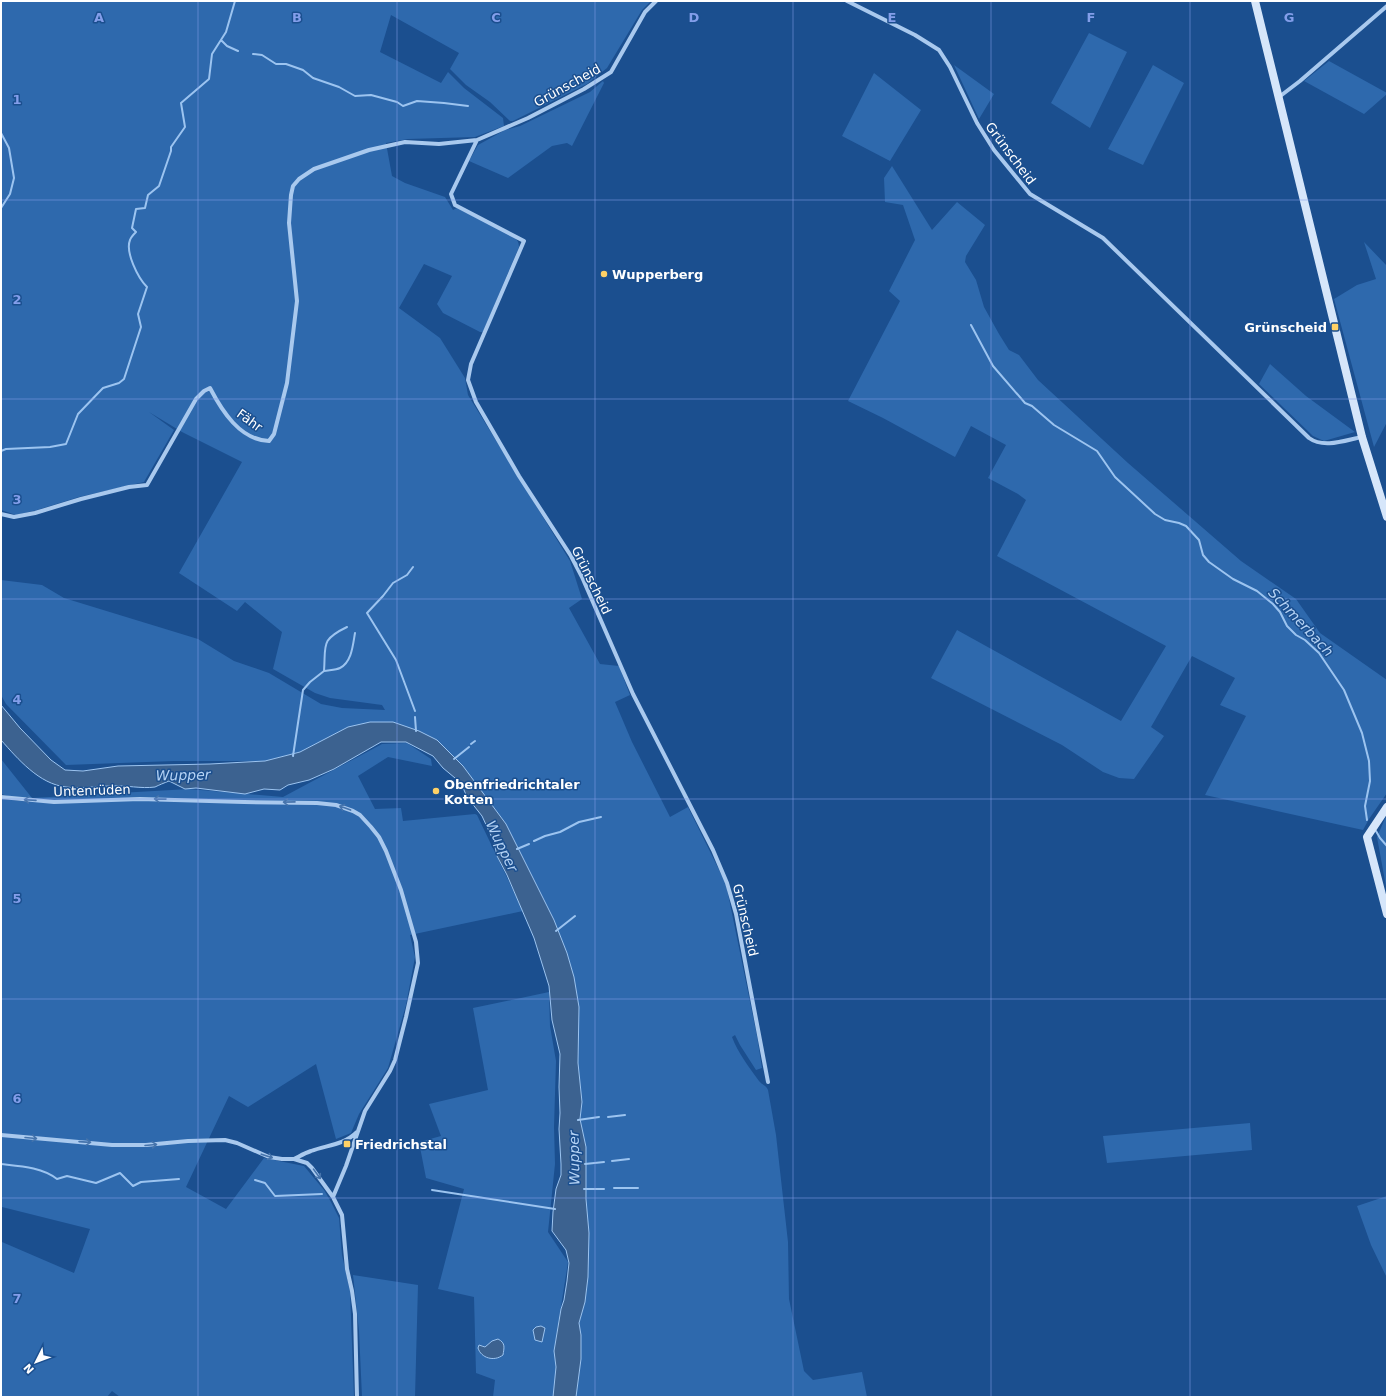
<svg xmlns="http://www.w3.org/2000/svg" width="1388" height="1398" font-family="'DejaVu Sans',sans-serif">
  <rect width="100%" height="100%" fill="#1b4f8f"/>
  <path fill="#2e69ad" fill-rule="evenodd" d="M1,1h650l-9,9 -35,58 -20,16 -74,37h-3l-20,-19 -24,-17 -16,-16 9,-16 -68,-38 -11,37 61,31 7,-11 16,16 39,30 1,8 -29,11 -67,2 -22,4 6,33 13,7 40,14 8,13 4,-2 54,27c5,3 8,6 8,12l-36,85h-3l-37,-19 -6,-9 15,-28 -28,-12 -25,44 41,30 25,40 3,17 102,166 12,38 -13,9 31,56 19,2 11,29 -15,7 17,40 38,75 18,-10 38,77 31,152 5,32 -6,2 -16,-25 -5,-10 -3,2c6,16 17,30 27,44 3,4 7,4 9,9l8,45 12,107 1,57 15,72 9,9 49,-8 5,25h-291l5,-38v-24l-2,-12 6,-21 3,-25 1,-44 -3,-34v-52l-6,-28 2,-17 -4,-39 1,-56 -5,-30 -7,-24 -13,-33 -48,-96 -43,-58 -26,-26 -18,-9 -26,-9 -45,5 -48,25 -35,9h-91l-108,4 -60,-61 -5,-9v-115l41,5 22,13 134,41 36,22 35,12 52,31 21,4 43,2 -3,-5 -52,-7 -15,-5 -42,-24 9,-37 -37,-30 -8,9 -58,-38 63,-111 -60,-30 -33,-20 25,18 -30,52 -65,15 -42,13 -21,5 -15,-5z
    M1089,33l38,19 -37,76 -39,-25z
    M1329,61l58,32v1l-23,20 -60,-33z
    M954,65l40,29 -15,25z
    M1153,65l31,18 -41,82 -35,-16z
    M874,73l47,37 -31,51 -48,-25z
    M603,81l1,2 -32,63 -5,-3 -15,3 -44,32 -39,-17 9,-16 27,-15 15,-4 70,-34z
    M892,166l40,64 25,-28 28,23 -19,31 -1,6 11,18 8,27 15,27 10,16 10,5 19,25 90,83 113,98 55,38 24,34 67,47v113l-18,26 -6,11 -158,-35 41,-79 -26,-11 15,-27 -43,-22 -41,71 13,9 -30,43 -15,-1 -16,-6 -41,-27 -131,-67 26,-48 164,91 45,-75 -169,-90 29,-56 -8,-6 -30,-16 18,-33 -35,-19 -16,31 -72,-39 -35,-17 52,-100 -11,-10 26,-51 -12,-35 -18,-3 -1,-24z
    M1364,242l23,24v156l-13,25 -40,-148 23,-14 19,-6z
    M1270,364l36,32 49,36 -31,9 -11,-5 -54,-52z
    M407,743l24,16 1,7 -44,-9 -30,19 17,33 26,-1 2,13 72,-7 2,1 46,96 -113,24 5,22 -9,48 -18,63 -29,46 -8,19 -15,6 -20,-75 -68,43 -19,-11 -43,91 40,22 38,-51 40,8 20,24 7,12 8,16 3,37 8,36 4,106h-234l-8,-6 -5,6h-106v-598l30,3 -30,-8v-35l31,39 157,-9 94,8 99,-53zM2,1207l88,22 -16,44 -72,-31z
    M1387,814v78l-10,-55z
    M549,992l1,34 6,35 -2,66 1,37 -7,68 20,30 -14,89 2,16 -3,30h-60l2,-17 -19,-7 -2,-76 -36,-8 26,-100 -38,-11 -7,-36 22,-6 -12,-32 59,-14 -15,-82zM492,1341l-3,18 -7,-14 3,2z
    M1250,1123l2,27 -145,13 -4,-27z
    M1387,1196v82l-16,-33 -14,-39z
    M353,1275l65,10 -3,112h-53l-3,-66z"/>
  <path fill="#3c6290" stroke="#9cc4f0" d="M1,705l19,23 31,32 14,10 18,1 35,-5 92,-2 55,-3 35,-9 48,-25 22,-5h23l26,9 18,9 26,26 43,58 48,96 13,33 7,24 5,30 -1,56 4,39 -2,17 6,28v52l3,34 -1,44 -3,25 -6,21 2,12v24l-5,38h-23l3,-30 -2,-16 7,-42 3,-9 3,-19 2,-18 -3,-13 -14,-19 1,-19 3,-23 5,-14v-11l-2,-35 1,-16 -1,-26 1,-33 -8,-34 -3,-34 -15,-48 -27,-63 -10,-19 -3,-14 -12,-26 -15,-19 -6,-14 -18,-15 -10,-12 -27,-14h-25l-47,27 -25,11 -21,5 -8,5 -16,-1 -19,5 -49,-6 -11,1 -16,-8c-5,2 -10,4 -14,6 -14,2 -29,-2 -43,-1 -15,0 -31,3 -46,1 -27,-3 -48,-28 -65,-47z
    M541,1326l4,2 -3,14 -7,-2 -2,-10 3,-3z
    M498,1339c8,4 6,9 5,16 -9,7 -22,3 -25,-7l1,-3 6,2 7,-6z"/>
  <g fill="none" stroke-linecap="round" stroke-linejoin="round">
    <path stroke="#9cc4f0" stroke-width="2" d="M221,40l6,6 11,5
      M253,54l9,1 14,9h10l17,6 10,8 26,9 16,9 16,-1 26,7 6,4 14,-5 27,2 24,3
      M1,116v8
      M1,133l8,15 5,30 -4,16 -9,14
      M971,325l22,41 32,37 7,3 22,19 43,26 18,26 40,37 10,6 14,3 7,3 13,14 4,15 6,7 24,17 24,12 16,13 7,8 7,14 9,9 9,5 14,13 25,37 18,43 7,28 1,20 -5,25 2,14
      M1,451l5,-2 44,-2 16,-3 12,-30 25,-26 16,-5 5,-4 17,-52 -3,-13 9,-27c-9,-9 -22,-35 -17,-47 1,-3 4,-6 6,-8l-4,-4 4,-19 9,-1 3,-13 11,-9 12,-35v-4l14,-20 -4,-24 28,-24 3,-25 14,-22 9,-31
      M413,567l-6,8 -14,8 -10,13 -16,17 29,47 19,51
      M324,671c5,-1 12,-1 16,-3 12,-6 13,-24 15,-35
      M415,717l1,14
      M471,744l4,-3
      M293,756l10,-66 7,-8 14,-11c2,-26 -4,-31 23,-44
      M454,759l15,-12
      M1376,831l4,7 7,8
      M534,841l11,-5 15,-4 19,-10 22,-5
      M517,849l12,-5
      M556,931l19,-15
      M608,1117l17,-2
      M578,1120l21,-3
      M612,1161l17,-2
      M1,1164c18,2 41,3 56,15l10,-3 29,7 24,-10 13,13 8,-4 38,-3
      M585,1164l19,-2
      M255,1180l10,3 10,13 47,-2
      M614,1188h24
      M584,1189h20
      M432,1190l123,19"/>
    <path stroke="#a9c9ee" stroke-width="4" d="M847,1l68,34 24,15 11,17 27,56 17,27 36,44 73,44 206,200c15,11 37,2 53,-1
      M1279,97l21,-16 87,-75
      M477,140l-26,54 4,11 69,36 -53,123 -3,16 8,22 43,74 52,80 11,21 51,117 80,156 14,33 9,31 32,168
      M1,514l13,3 21,-4 46,-14 48,-12 18,-2 49,-86 8,-8 6,-3c12,23 30,52 59,53l5,-7 13,-51 10,-82 -8,-78 2,-28 2,-9 6,-7 15,-10 55,-19 36,-8 34,2 38,-4 51,-22 56,-29 27,-17 34,-60 11,-11
      M1,797l53,5 86,-3 104,3 73,1 19,2 17,6 7,4 11,12 8,10 7,14 15,39 15,52 2,21 -12,54 -11,43 -5,11 -25,40 -19,55 -13,31
      M1,1135l111,10h34l42,-4 37,-1 12,3 32,14 13,2h12l13,4 5,5 21,29 9,18 5,54 5,22 3,23 2,83
      M294,1159c6,-3 11,-6 17,-8 16,-6 33,-6 46,-19"/>
    <path stroke="#d6e6fa" stroke-width="8" d="M1255,1l107,436 25,80
      M1387,807l-20,30 20,77"/>
  </g>
  <defs><path id="oneway-shaft" d="M-6 0H5M1.5-3L5.5 0L1.5 3" fill="none" stroke-width="1.6" stroke-linecap="round" stroke-linejoin="round"/></defs>
  <g stroke="#4674ac">
    <use href="#oneway-shaft" transform="translate(160 799) rotate(-179)"/>
    <use href="#oneway-shaft" transform="translate(30 800) rotate(-176)"/>
    <use href="#oneway-shaft" transform="translate(289 802) rotate(179)"/>
    <use href="#oneway-shaft" transform="translate(345 808) rotate(-160)"/>
    <use href="#oneway-shaft" transform="translate(31 1138) rotate(5)"/>
    <use href="#oneway-shaft" transform="translate(85 1142) rotate(4)"/>
    <use href="#oneway-shaft" transform="translate(151 1145) rotate(-5)"/>
    <use href="#oneway-shaft" transform="translate(267 1156) rotate(18)"/>
    <use href="#oneway-shaft" transform="translate(317 1174) rotate(54)"/>
  </g>
  <path fill="none" stroke="#839eea" stroke-width="1" stroke-opacity="0.55" d="M198,1v1396M397,1v1396M595,1v1396M793,1v1396M991,1v1396M1190,1v1396M1,200h1386M1,399h1386M1,599h1386M1,799h1386M1,999h1386M1,1198h1386"/>
  <g fill="#ffd166" stroke="#1b4f8f" stroke-width="1.5">
    <circle cx="604" cy="274" r="4"/>
    <rect x="1331" y="323" width="8" height="8" rx="2"/>
    <circle cx="436" cy="791" r="4"/>
    <rect x="343" y="1140" width="8" height="8" rx="2"/>
  </g>
  <g text-anchor="middle" stroke-width="3" stroke-linejoin="round" paint-order="stroke">
    <g font-size="13" fill="#fff" stroke="#1b4f8f">
      <text transform="translate(567 85) rotate(-29)" y="5">Grünscheid</text>
      <text transform="translate(1011 153) rotate(53)" y="5">Grünscheid</text>
      <text transform="translate(250 420) rotate(36)" y="5">Fähr</text>
      <text transform="translate(592 580) rotate(64)" y="5">Grünscheid</text>
      <text transform="translate(92 790) rotate(-2)" y="5">Untenrüden</text>
      <text transform="translate(746 920) rotate(77)" y="5">Grünscheid</text>
    </g>
    <g font-size="13" font-weight="bold" fill="#fff" stroke="#1b4f8f" text-anchor="start">
      <text x="612" y="279">Wupperberg</text>
      <text x="1327" y="332" text-anchor="end">Grünscheid</text>
      <text x="444" y="789">Obenfriedrichtaler<tspan x="444" dy="15">Kotten</tspan></text>
      <text x="355" y="1149">Friedrichstal</text>
    </g>
    <g font-size="14" font-style="italic" fill="#b5d3f5" stroke="#1b4f8f">
      <text transform="translate(1301 622) rotate(47)" y="5">Schmerbach</text>
      <text transform="translate(183 775) rotate(-1)" y="5">Wupper</text>
      <text transform="translate(502 846) rotate(64)" y="5">Wupper</text>
      <text transform="translate(574 1158) rotate(-91)" y="5">Wupper</text>
    </g>
  </g>
  <g font-size="13" text-anchor="middle" font-weight="bold" fill="#839eea" stroke="#1b4f8f" stroke-width="3" stroke-linejoin="round" paint-order="stroke">
    <text x="99" y="22">A</text>
    <text x="297" y="22">B</text>
    <text x="496" y="22">C</text>
    <text x="694" y="22">D</text>
    <text x="892" y="22">E</text>
    <text x="1091" y="22">F</text>
    <text x="1289" y="22">G</text>
    <text x="17" y="104">1</text>
    <text x="17" y="304">2</text>
    <text x="17" y="504">3</text>
    <text x="17" y="704">4</text>
    <text x="17" y="903">5</text>
    <text x="17" y="1103">6</text>
    <text x="17" y="1303">7</text>
  </g>
  <rect width="1388" height="1398" fill="none" stroke="#ffffff" stroke-width="4"/>
  <g transform="translate(36 1362) rotate(228)" stroke="#1b4f8f" stroke-width="3" paint-order="stroke">
  <path d="M0-3L7 15L0 10L-7 15Z" fill="#ffffff"/>
  <text y="-6" font-size="11" font-weight="bold" text-anchor="middle" fill="#ffffff">N</text>
  </g>
</svg>
